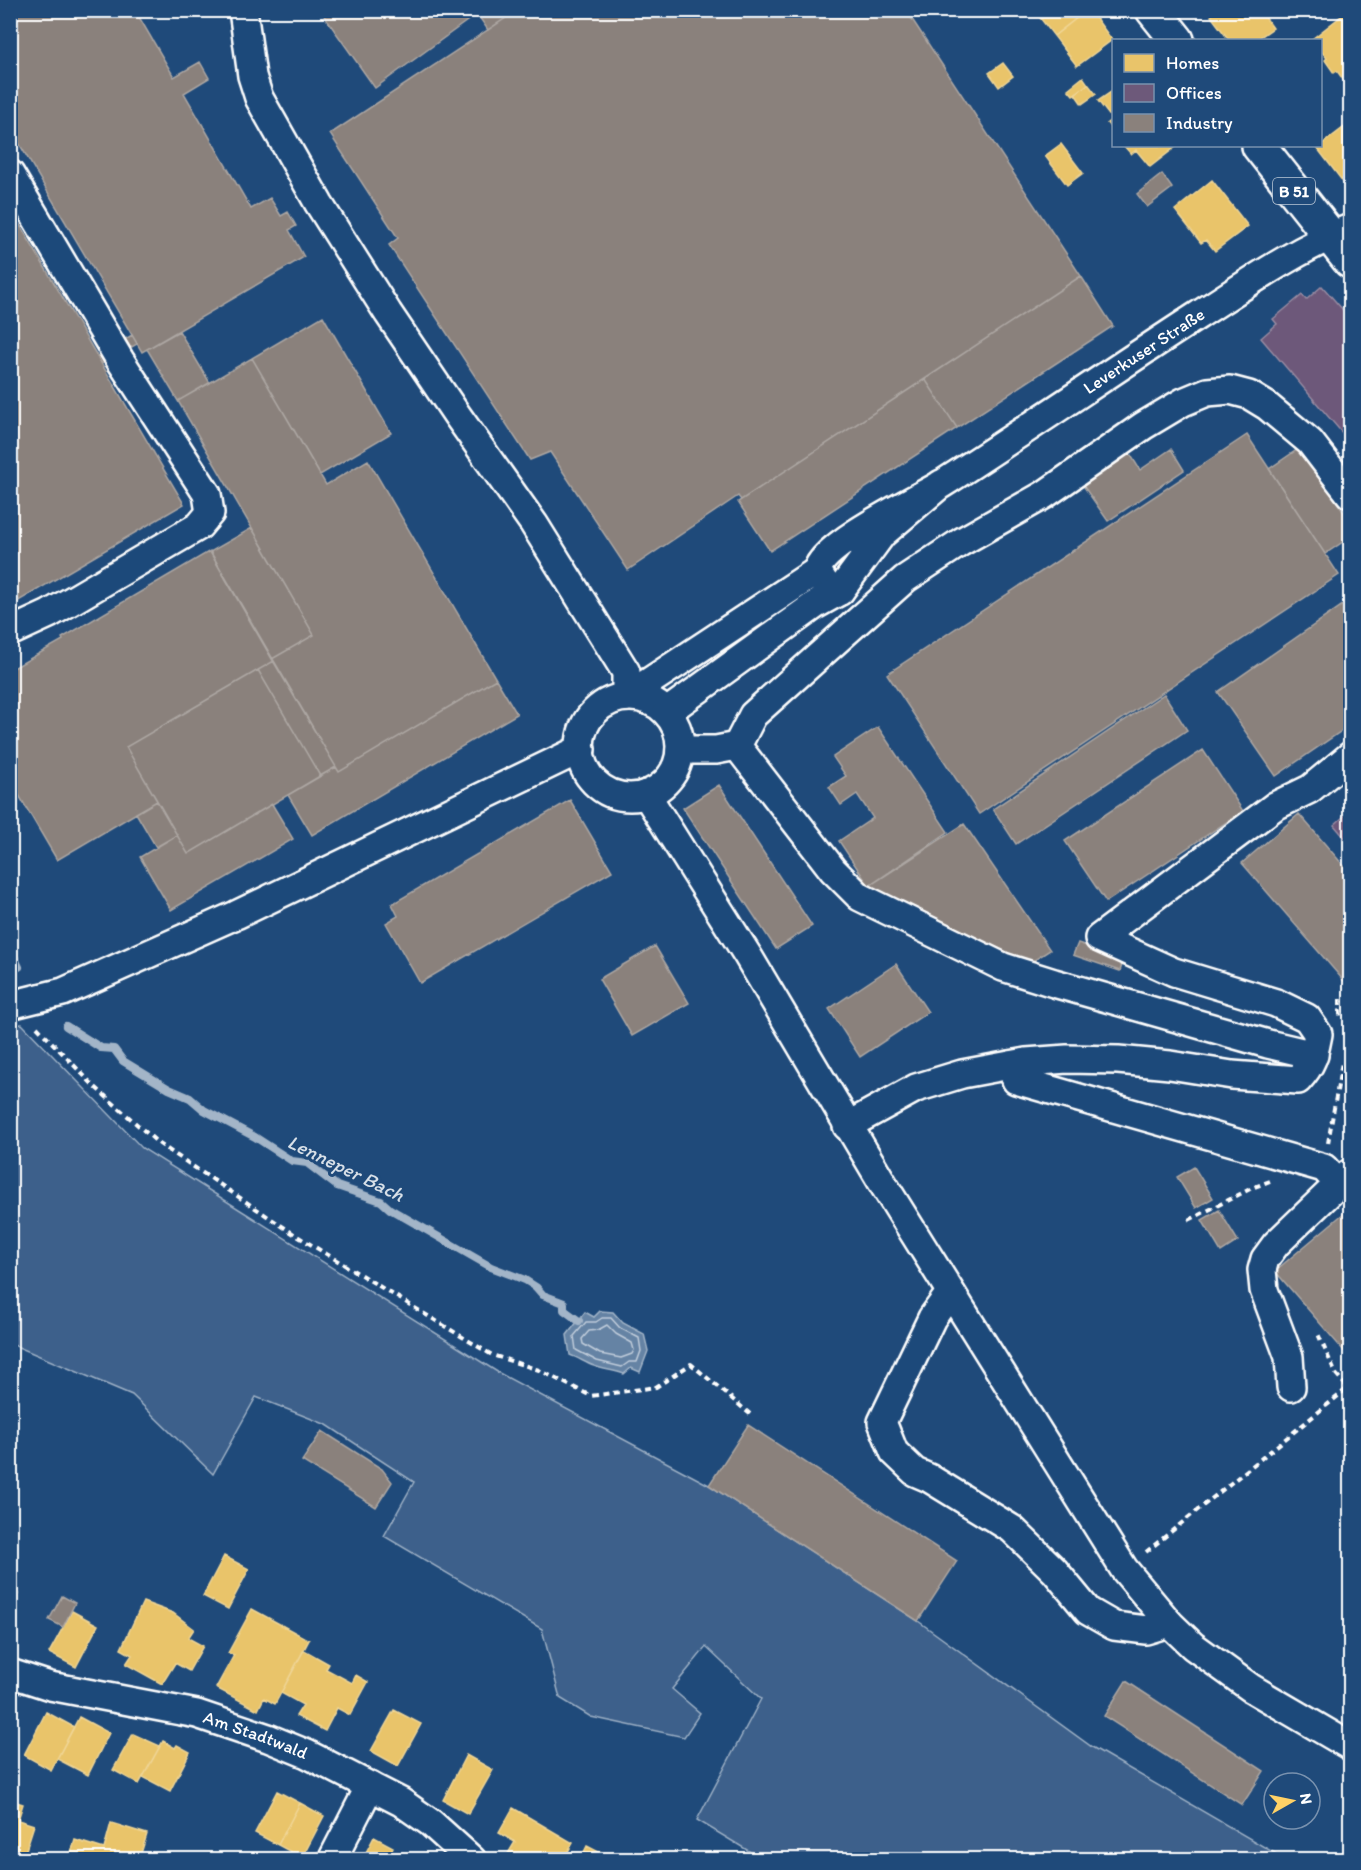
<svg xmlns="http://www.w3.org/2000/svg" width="1361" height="1870" font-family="Itim,sans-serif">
  <rect width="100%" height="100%" fill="#1f4a7a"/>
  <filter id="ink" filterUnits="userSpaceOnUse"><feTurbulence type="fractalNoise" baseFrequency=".0167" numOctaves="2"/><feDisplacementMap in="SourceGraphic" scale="12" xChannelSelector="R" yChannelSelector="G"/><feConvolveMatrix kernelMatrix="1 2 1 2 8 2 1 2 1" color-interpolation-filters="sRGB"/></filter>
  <g filter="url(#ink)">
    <path fill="#3c618b" stroke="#9eb0c5" stroke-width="1.5" d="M22,1024l120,124 357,225 210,112 209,136 174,126 193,112h-523l-65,-39 64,-121 -55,-52 -34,42 28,24 -16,24 -93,-20 -31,-19 -18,-69 -158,-93 30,-54 -87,-57 -71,-28 -43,77 -81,-79 -121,-51 -1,-319z"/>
    <path fill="#6583a4" stroke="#a3b5c8" stroke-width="1.5" d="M600,1311l13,1 10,11 21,11 4,17 -8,21 -9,-4 -7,6c-10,-4 -20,-4 -30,-8 -9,-3 -15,-8 -24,-11l-3,-20 18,-23 9,5z"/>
    <path fill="#e9c46a" stroke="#f0d697" stroke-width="1.5" d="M1044,10h43l-33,26 -16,-21z
      M1087,10h3l22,30 -35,26 -23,-30z
      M1218,10h42l13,18 -17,12h-27l-18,-24z
      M1349,10h1v79l-13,-18 -3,2 -9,-13 2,-2 -7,-8v-10h-7l-1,-1z
      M1003,63l10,13 -14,11 -10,-14z
      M1083,77l5,7 -15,11 -5,-6z
      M1088,84l8,10 -14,10 -7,-10z
      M1114,90v42l-7,-9 5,-4 -14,-18z
      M1347,125l3,4v62l-33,-43z
      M1061,144l22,29 -16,12 -22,-29z
      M1124,146h53l-27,21 -14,-17 -5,4z
      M1212,180l36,46 -33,25 -9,-11 -5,3 -26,-33z
      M224,1556l25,13 -21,40 -25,-13z
      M10,1590l8,4 -8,14z
      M143,1602l30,11 21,16 -6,9 15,8 -14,25 -14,-8 -13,21 -36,-20 6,-9 -11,-6z
      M252,1609l57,31 -34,64 -11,-6 -6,12 -42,-22 18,-33 -6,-2z
      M72,1611l26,14 -22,42 -27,-14z
      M304,1650l25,14 -3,5 26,14 4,-8 12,7 -18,33 -13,-7 -12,23 -29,-15 7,-11 -22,-12z
      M394,1710l27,14 -23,42 -27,-15z
      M46,1712l28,15 -23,43 -27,-15z
      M79,1717l30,16 -21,42 -31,-16z
      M133,1734l27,12 -21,38 -26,-14z
      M163,1741l12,7 2,-3 13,7 -20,39 -27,-14z
      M466,1755l27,15 -25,44 -25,-14z
      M277,1791l23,12 -22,42 -23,-12z
      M10,1800l13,4 -5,16 16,5 -10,31 -14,-4z
      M300,1803l24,13 -22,42 -24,-13z
      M513,1808l60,35 -10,17h-14l-3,-2 -1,2h-34l-5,-3 9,-15 -16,-9z
      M111,1823l36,11 -8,26h-70l6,-20 29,9z
      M374,1837l19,10 -6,13h-25z
      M587,1846l25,13 2,-3 6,4h-40z"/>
    <path fill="#6d597a" stroke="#998ba2" stroke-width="1.5" d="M1322,286l28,32v124l-89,-104 16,-14 -4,-5 29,-24 4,5z
      M1350,811v33l-16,-19z"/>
    <path fill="#8a817c" stroke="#ada7a3" stroke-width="1.5" d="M13,10h122l39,67 26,-15 9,16 -25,15 67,116 19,-11 11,18 7,-4 8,14 -7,4 15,27 -162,95 -132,-224v-112l5,-2z
      M320,10h162l-107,78z
      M482,10h36l-30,20 -11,-16z
      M518,10h388l175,266 -340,224 -3,-4 -110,74 -78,-118 -20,8 -141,-215 9,-7 -68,-104z
      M1162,174l10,14 -25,19 -10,-13z
      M10,208l174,296 -174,102z
      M1081,276l32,50 -156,102 -32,-49z
      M323,316l68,117 -71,42 -68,-117z
      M179,331l31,52 -32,18 -31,-52z
      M132,335l5,9 -35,20 -5,-8z
      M252,358l74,127 42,-25 128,219 -157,93 -67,-113 42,-24 -136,-234z
      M925,379l32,49 -187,123 -32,-49z
      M1247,435l92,140 -360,239 -92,-140z
      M1301,447l49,75v15l-25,17 -56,-85z
      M1171,449l13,21 -76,51 -26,-37 47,-32 11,18z
      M252,528l62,107 -42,24 -62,-107z
      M210,551l64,110 -148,86 31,54 -100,59 -47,-80v-110l53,-30 -1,-2z
      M1350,600v125l-74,51 -58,-84z
      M274,661l62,106 -16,9 -62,-106z
      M258,670l62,106 -132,78 -62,-107z
      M496,679l21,35 -205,121 -24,-40 48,-28 3,5z
      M1164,694l23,36 -171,114 -23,-35z
      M878,727l70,105 -79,54 -30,-45 34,-23 -16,-24 -16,11 -12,-18 17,-11 -13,-19z
      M1203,750l40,61 -137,91 -41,-61z
      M719,785l93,141 -36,23 -93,-141z
      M570,800l42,71 -192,112 -34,-60 12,-7 -6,-12z
      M157,801l20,34 -21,12 -20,-34z
      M272,804l21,35 -122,71 -31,-53 37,-22 11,19z
      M1299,814l51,59v115l-108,-125z
      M964,824l86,126 -20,13 -161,-77z
      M1078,943l46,16 -4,12 -47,-16z
      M655,946l34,57 -57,33 -33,-57z
      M896,964l32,48 -68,45 -31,-48z
      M1194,1167l19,31 -17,10 -19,-31z
      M1350,1208v150l-75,-87z
      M1219,1210l19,31 -17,11 -19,-32z
      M748,1425l209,136 -39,60 -209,-136z
      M322,1431l60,38 10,13 -16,25 -74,-46z
      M62,1596l13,7 -12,24 -14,-7z
      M1126,1681l138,90 -22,34 -138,-89z"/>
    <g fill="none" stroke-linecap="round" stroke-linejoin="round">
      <path stroke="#c1cddb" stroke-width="1.5" d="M602,1318h9l9,10 19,10 2,13 -4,11h-8l-7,5 -25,-6 -21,-11 -2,-14 12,-14h10z
        M607,1325l9,9 16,9 2,7 -2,4 -11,4 -21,-4 -17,-10 -1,-5 7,-8 9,-1z"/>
      <path stroke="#a3b5c8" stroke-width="8" d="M10,948l9,19
        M66,1026l35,22 13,1 9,12 46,28 21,9 14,12 51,27 37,24 15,2 30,23 44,15 9,8 101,58 34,13 11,7 7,8 21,8v7l15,11"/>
      <defs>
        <g id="minor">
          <path d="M243,10l9,66 7,22 60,106 69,109 69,102 77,109 92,148v25"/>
          <path d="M10,174l110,186 87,134 3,19 -11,13 -150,88 -39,18"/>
          <path id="s1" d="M941,484l-59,50 -42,57 -11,-1 -12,-19c5,-27 100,-72 125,-87 86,-55 170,-113 255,-168 50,-32 98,-66 153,-88"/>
          <path d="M626,697l191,-126"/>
          <circle cx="630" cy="747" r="50"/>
          <path d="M667,712l148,-107 25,-14"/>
          <path d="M737,746l96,124 27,27 143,70 51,16 214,61 46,11"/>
          <path d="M680,750h36l21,-4 16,-31 152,-136 56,-37 83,-47 99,-69 40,-24 24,-10 23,-2 19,5 18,11 43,36 40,52"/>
          <path d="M646,794l102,162 137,231 239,382 45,54 24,23 58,42 99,58"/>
          <path d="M10,1005l53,-13 173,-77 345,-166"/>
          <path d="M1011,1065l5,15 308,88 14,15"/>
          <path d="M847,1126l69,-38 46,-14 64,-12 41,-3 51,1 52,5 62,10 66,5c15,-16 16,-25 20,-46l-11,-16 -31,-15 -102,-31 -75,-34 176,-132 35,-17 40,-33"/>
          <path d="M950,1293l-18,25 -50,104 12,30 21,20 14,6 83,51 43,42 33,40 26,15 32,4 23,-7"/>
          <path d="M1291,1387l-2,-30 -25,-67 -2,-20 3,-11 11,-15 74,-71"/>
          <path id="s2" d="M10,1673l40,13 147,28 71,24 39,16 94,48 30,21 41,37"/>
          <path d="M332,1860l38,-74"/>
        </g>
        <path id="major" d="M1153,10l24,30
          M1259,146l91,115"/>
      </defs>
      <use href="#minor" stroke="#fff" stroke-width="32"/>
      <use href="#major" stroke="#fff" stroke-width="38"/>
      <path stroke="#fff" stroke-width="4" stroke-dasharray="6 4.5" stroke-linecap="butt" d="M1340,999v19
        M37,1027l57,59 64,57 139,93 195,119 47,15 52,26 65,-9 35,-23 59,50
        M1328,1143l14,-81
        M1189,1220l63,-32 18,-7
        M1146,1552l202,-164 -12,-14 -18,-40"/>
      <use href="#minor" stroke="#1f4a7a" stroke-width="27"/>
      <use href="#major" stroke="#1f4a7a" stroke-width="33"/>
    </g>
  </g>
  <g text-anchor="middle" stroke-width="6" stroke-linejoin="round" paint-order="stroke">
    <rect fill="#1f4a7a" stroke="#bcc9d7" stroke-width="1.5" x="1273" y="178" width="42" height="26" rx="4.5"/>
    <g font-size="16" font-weight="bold" fill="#fff">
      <text x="1294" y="197">B 51</text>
    </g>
    <g font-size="18" fill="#fff" stroke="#1f4a7a">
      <text dy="6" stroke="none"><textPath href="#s1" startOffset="578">Leverkuser Straße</textPath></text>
      <text dy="6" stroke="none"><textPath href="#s2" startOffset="254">Am Stadtwald</textPath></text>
    </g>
    <g font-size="20" font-style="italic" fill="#d8e0e8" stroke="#1f4a7a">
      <text transform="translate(346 1168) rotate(26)" y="7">Lenneper Bach</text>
    </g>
  </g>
  <rect width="1361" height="1870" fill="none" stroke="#1f4a7a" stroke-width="36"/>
  <rect x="18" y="18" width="1325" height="1834" fill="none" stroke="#fff" stroke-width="2" filter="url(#ink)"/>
  <rect x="1112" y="39" width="210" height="108" fill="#1f4a7a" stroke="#7992af" stroke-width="1.5"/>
  <rect x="1124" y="54" width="30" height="18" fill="#e9c46a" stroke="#7992af" stroke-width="1.5"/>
  <text x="1166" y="69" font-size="18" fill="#ffffff">Homes</text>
  <rect x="1124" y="84" width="30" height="18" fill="#6d597a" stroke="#7992af" stroke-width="1.5"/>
  <text x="1166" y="99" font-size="18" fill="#ffffff">Offices</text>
  <rect x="1124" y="114" width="30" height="18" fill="#8a817c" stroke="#7992af" stroke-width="1.5"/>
  <text x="1166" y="129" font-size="18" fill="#ffffff">Industry</text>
  <g transform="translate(1292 1801) rotate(81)"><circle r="28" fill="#1f4a7a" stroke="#7992af" stroke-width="1.5"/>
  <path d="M0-4.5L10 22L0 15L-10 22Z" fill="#ffd166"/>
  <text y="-9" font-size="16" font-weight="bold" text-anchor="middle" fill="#ffffff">N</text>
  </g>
</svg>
